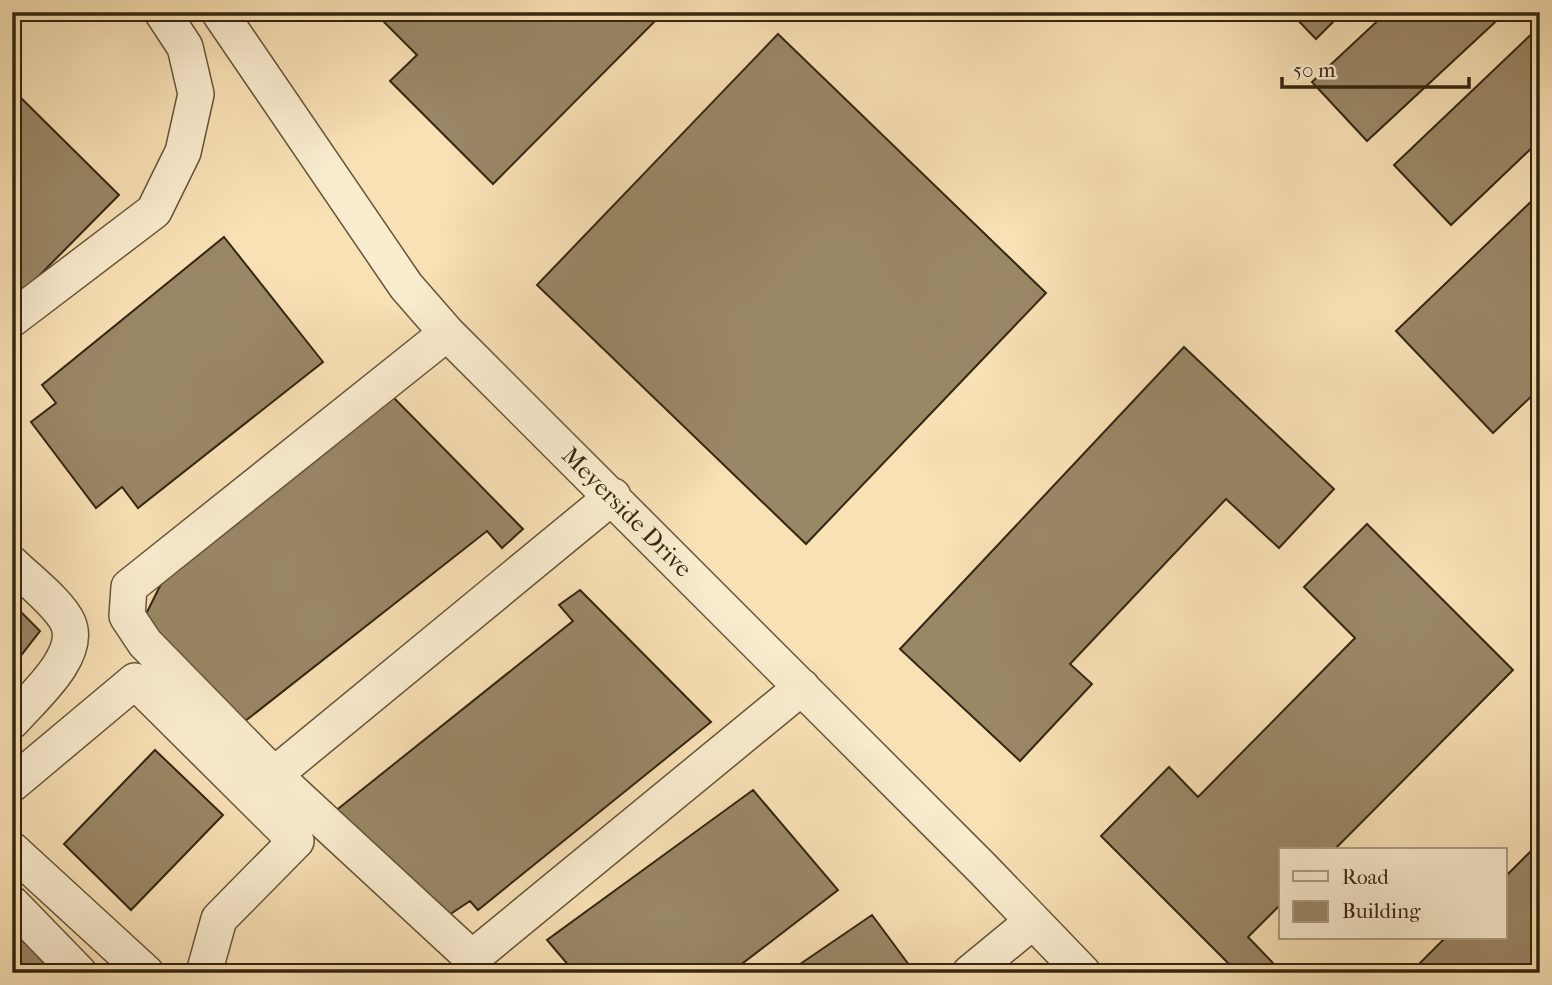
<svg xmlns="http://www.w3.org/2000/svg" width="1552" height="985" font-family="'IM FELL French Canon',serif">
  <rect width="100%" height="100%" fill="#f8e1b5"/>
  <filter id="stains"><feTurbulence type="fractalNoise" baseFrequency=".00286" numOctaves="4"/><feColorMatrix values="0 0 0 0 .2 0 0 0 0 .09 0 0 0 0 .02 0 0 0 .5 -.17"/></filter>
  <radialGradient id="worn" r=".72"><stop offset=".6" stop-color="#630" stop-opacity="0"/><stop offset="1" stop-color="#630" stop-opacity=".3"/></radialGradient>
  <path fill="#9a8766" stroke="#352610" stroke-width="2" d="M374,12h290l-171,172 -103,-103 27,-26z
    M1290,12h53l-27,27z
    M1387,12h119l-139,129 -55,-59z
    M1540,26v114l-89,85 -57,-60z
    M778,34l268,259 -240,251 -269,-259z
    M12,89l107,106 -101,102 -6,-5z
    M1540,193v195l-47,45 -97,-102z
    M224,237l99,125 -185,146 -16,-21 -26,21 -65,-86 25,-19 -14,-18z
    M1184,347l150,142 -55,59 -53,-49 -156,165 22,20 -72,77 -120,-112z
    M392,396l131,133 -21,19 -15,-17 -243,191 -102,-100 25,-50z
    M1367,524l146,146 -179,180h-53v54l-33,33 25,26 -10,10h-25l-137,-137 68,-69 29,30 157,-159 -51,-51z
    M580,590l131,132 -233,188 -8,-9 -27,18 -109,-107 239,-191 -14,-16z
    M17,608l23,23 -28,36v-53z
    M155,750l68,65 -92,95 -67,-66z
    M753,790l85,100 -108,83h-155l-28,-33z
    M1540,842v131h-130l35,-35h60v-61z
    M872,915l43,58h-128z
    M12,924l48,49h-48z"/>
  <g fill="none" stroke-linecap="round" stroke-linejoin="round">
    <defs>
      <path id="minor" d="M219,12l187,274 41,47 536,536 100,104
        M12,319l142,-108 29,-59 13,-58 -11,-47 -23,-35
        M613,496l-339,279 198,183 330,-271
        M12,564c15,15 48,40 56,59 14,33 -36,75 -56,98
        M274,775l-129,-132 -18,-27 2,-29 318,-254
        M12,784l123,-103 161,160 -77,78 -15,54
        M12,850l134,123
        M12,904l67,69
        M970,973l63,-52"/>
    </defs>
    <use href="#minor" stroke="#665539" stroke-width="38"/>
    <use href="#minor" stroke="#faeccf" stroke-width="35"/>
  </g>
  <g text-anchor="middle" stroke-width="7" stroke-linejoin="round" paint-order="stroke">
    <g font-size="24" fill="#352610" stroke="#faeccf">
      <text transform="translate(627 512) rotate(45)" y="8">Meyerside Drive</text>
    </g>
  </g>
  <rect width="1552" height="985" fill="none" stroke="#f8e1b5" stroke-width="42"/>
  <rect x="14" y="14" width="1524" height="957" fill="none" stroke="#352610" stroke-width="3.5"/>
  <rect x="21" y="21" width="1510" height="943" fill="none" stroke="#352610" stroke-width="2"/>
  <rect x="1279" y="848" width="228" height="91" fill="#faeccf" stroke="#ab9d83" stroke-width="2"/>
  <rect x="1293" y="871" width="35" height="10" fill="#faeccf" stroke="#ab9d83" stroke-width="2"/>
  <text x="1342" y="884" font-size="21" fill="#352610">Road</text>
  <rect x="1293" y="901" width="35" height="21" fill="#9a8766" stroke="#ab9d83" stroke-width="2"/>
  <text x="1342" y="918" font-size="21" fill="#352610">Building</text>
  <path d="M1282 77v10h187v-10" fill="none" stroke="#352610" stroke-width="3.5"/>
  <text x="1293" y="77" font-size="21" fill="#352610" stroke="#faeccf" stroke-width="5" paint-order="stroke">50 m</text>
  <rect width="100%" height="100%" filter="url(#stains)"/>
  <rect width="100%" height="100%" fill="url(#worn)"/>
</svg>
